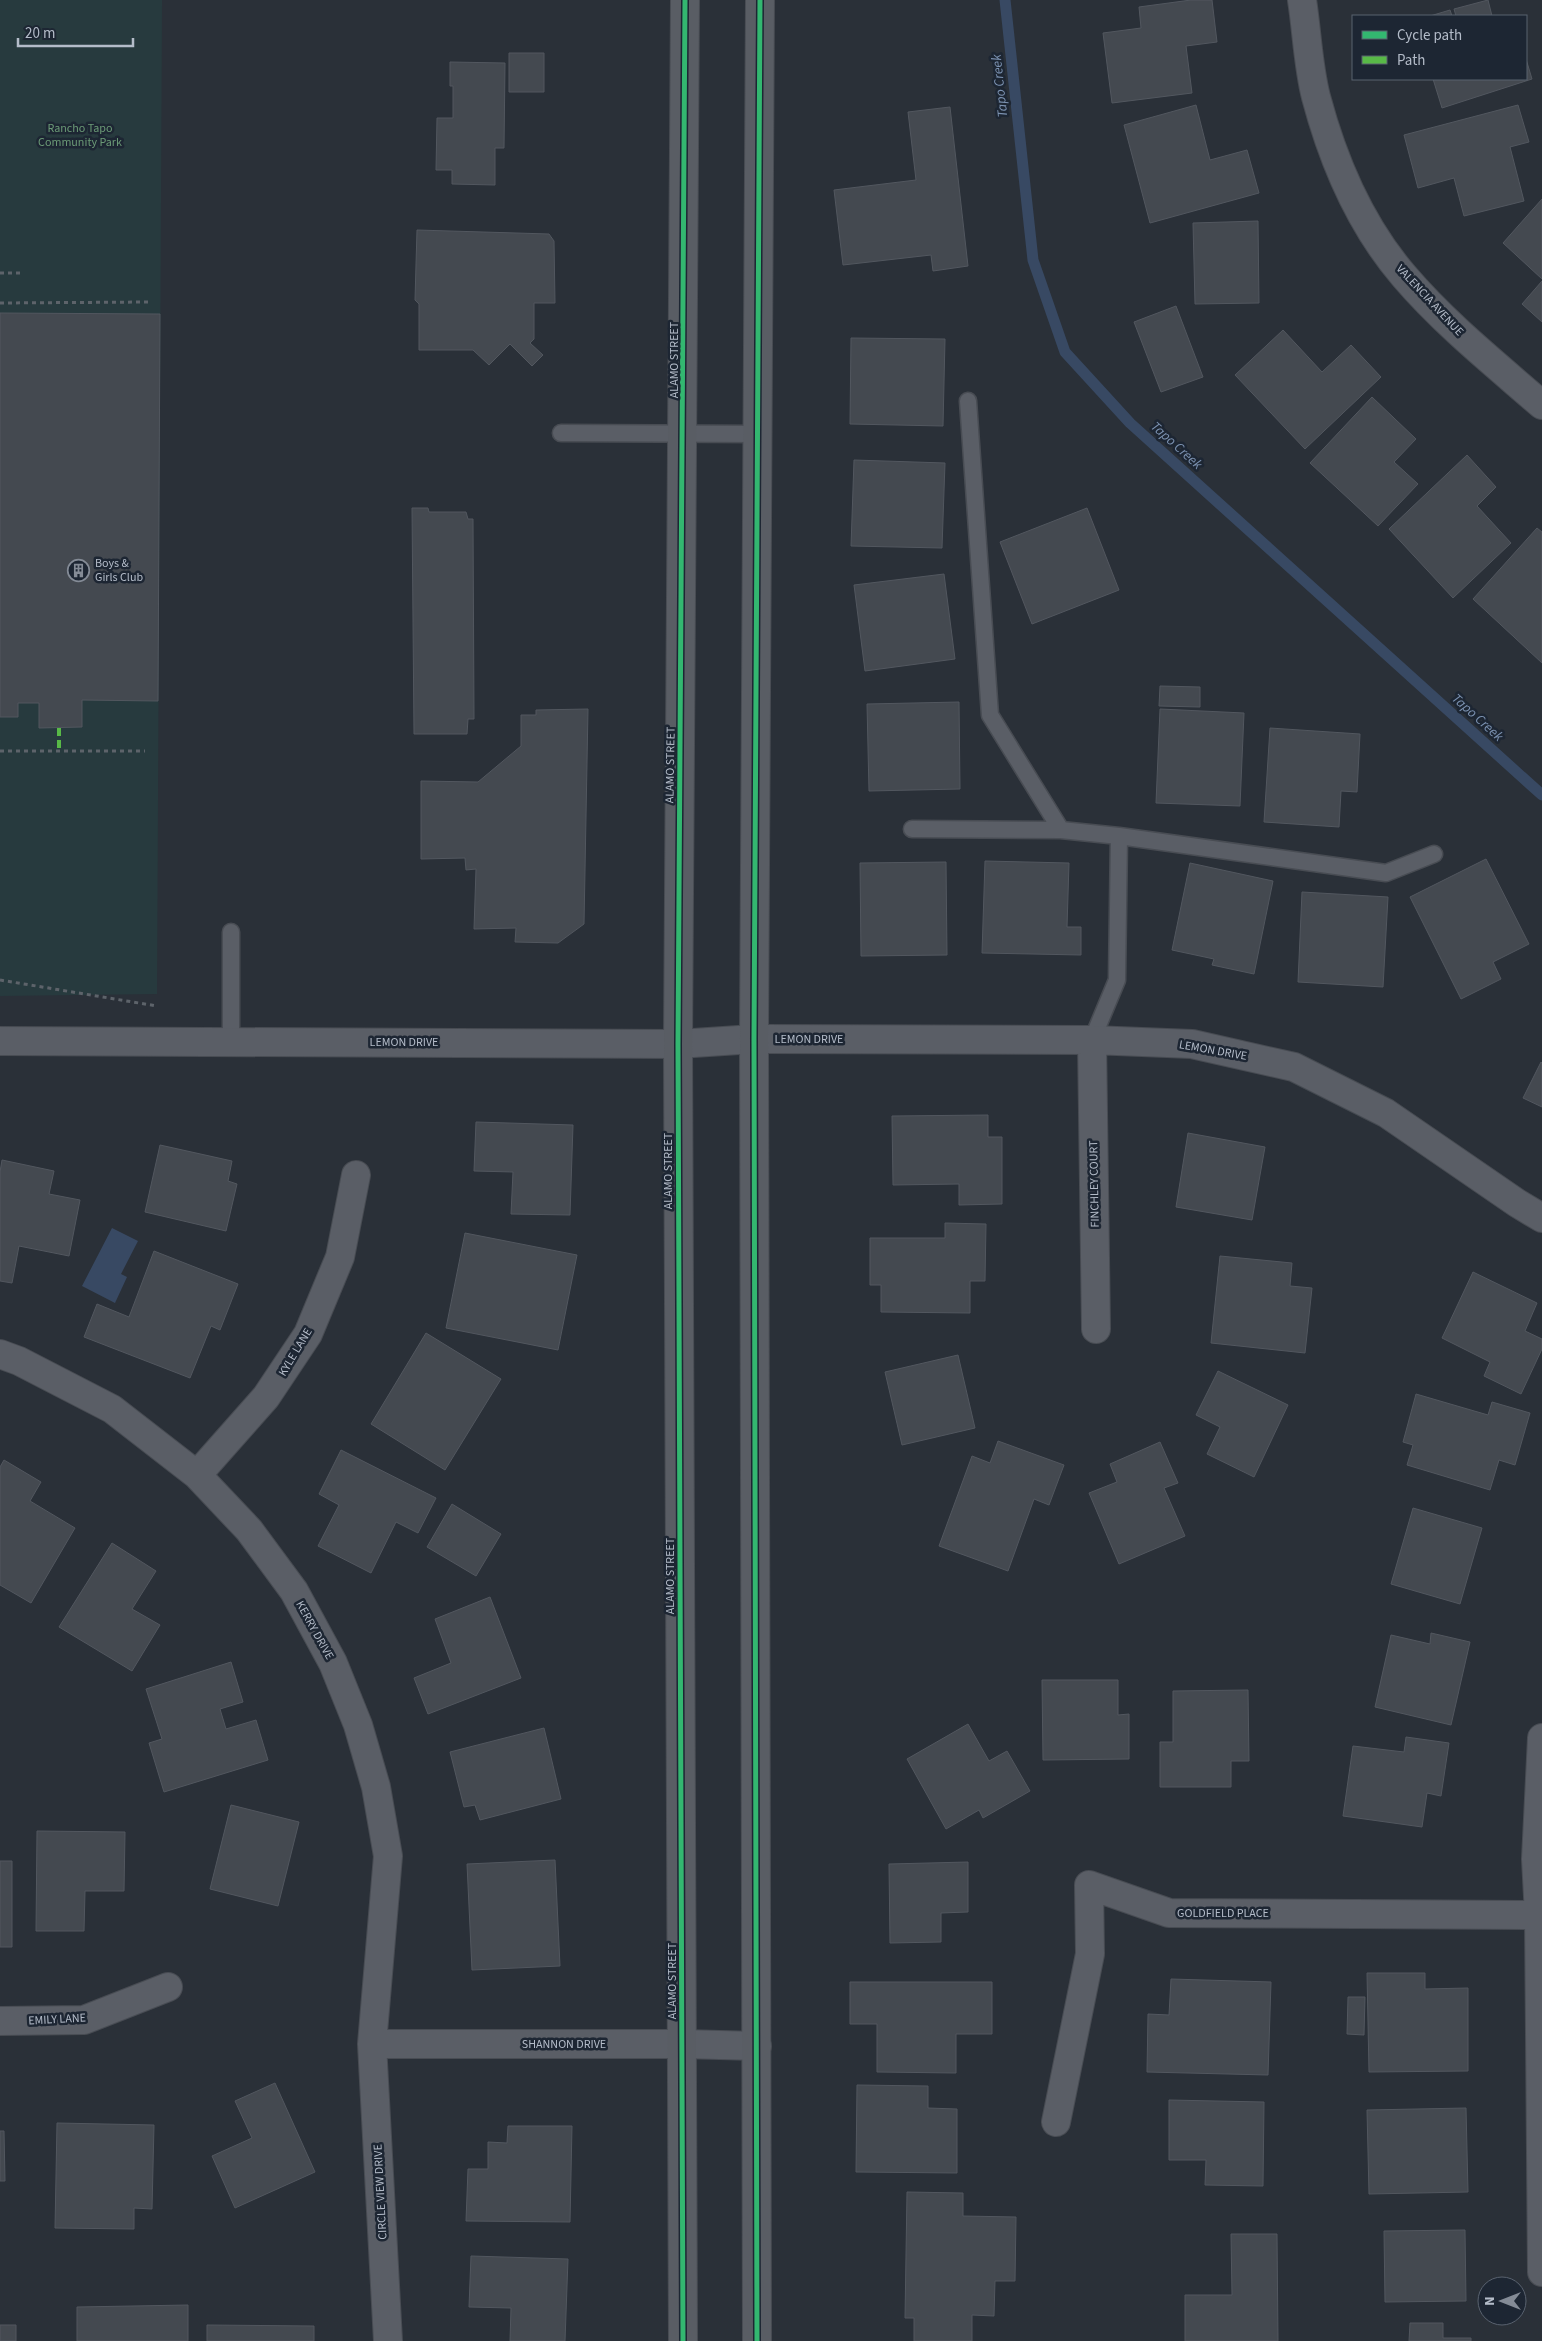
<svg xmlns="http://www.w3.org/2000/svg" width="1542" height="2341" font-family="'Source Sans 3',sans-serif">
  <rect width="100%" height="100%" fill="#2a3038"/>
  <path fill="#273a3e" d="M0,0h162l-5,994 -157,2z"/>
  <path fill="#384963" d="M112,1228l26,13 -17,33 6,3 -12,26 -33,-17z"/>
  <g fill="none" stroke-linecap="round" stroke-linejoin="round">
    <path stroke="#384963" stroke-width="11" d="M1005,0l28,260 32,92 65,71 412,372"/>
  </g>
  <path fill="#444950" stroke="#52575f" d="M1191,0h21l5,42 -31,4 6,47 -80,10 -9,-70 38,-5 -2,-21z
    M1488,0l4,16h-36l-2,-7z
    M1450,10l2,6h-22z
    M509,53h35v39h-35z
    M1526,59l6,20 -90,29 -9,-29h93z
    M450,62l55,1 -1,85h-9v37l-43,-1v-14h-16l1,-52h16v-32h-3z
    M1196,105l14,55 37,-10 12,43 -109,30 -26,-98z
    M1518,105l11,37 -19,5 14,54 -60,15 -10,-38 -36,10 -14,-53z
    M950,107l18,159 -35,5 -2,-16 -88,10 -9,-75 82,-10 -8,-68z
    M1542,199v80l-39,-36z
    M1258,221l1,82 -64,1 -2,-81z
    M417,230l132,4 5,7 1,62h-21v36l-4,4 13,12 -11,11 -22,-22 -21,21 -16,-15h-54v-46l-4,-4z
    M1542,281v41l-20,-18z
    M1176,306l27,71 -42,15 -27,-70z
    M0,313l160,1 -2,387 -76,-1v27l-43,1v-25h-21v14h-18z
    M1283,330l39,42 29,-27 30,32 -76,72 -70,-74z
    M851,338l94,1 -2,87 -93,-2z
    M1372,397l44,42 -22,23 24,22 -40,42 -68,-63z
    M1467,455l29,32 -19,19 34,37 -58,55 -64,-69z
    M854,460l91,3 -3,85 -91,-2z
    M412,508h16l1,4h37l2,7h5l1,200h-6l-1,15h-53z
    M1087,508l32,82 -87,34 -32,-82z
    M1537,528l5,4v131l-69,-64z
    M944,574l11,85 -90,12 -11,-86z
    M1160,686l40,1v20l-41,-1z
    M959,702l1,87 -91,2 -2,-87z
    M588,709l-4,215 -26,19 -43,-1 1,-14 -42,1 2,-60 -10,1 -1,-12 -44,1v-78l57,1 43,-36v-31h15v-5z
    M1160,709l84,4 -4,93 -84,-3z
    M1270,728l90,6 -3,58 -16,-1 -2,36 -75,-5z
    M1486,859l43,85 -36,18 8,17 -40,20 -51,-102z
    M985,861l84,2 -2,64h14v28l-99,-2z
    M946,862l1,93 -86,1 -1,-93z
    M1190,863l83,18 -19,93 -42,-9 2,-6 -42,-9z
    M1302,892l86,5 -5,90 -85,-5z
    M1541,1062l1,1v44l-19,-9z
    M988,1115v22h14v67l-43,1v-21l-66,1 -1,-69z
    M476,1122l97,3 -3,90 -59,-1 2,-42 -39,-1z
    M1188,1133l77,14 -13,73 -76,-13z
    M160,1145l72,16 -4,20 9,3 -11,47 -81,-19z
    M2,1160l52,11 -5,23 31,6 -11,56 -50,-10 -7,37 -12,-2v-109z
    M945,1223l41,1 -1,57h-15v32l-89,-1v-27h-11v-47h75z
    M465,1233l112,22 -19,95 -112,-22z
    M154,1251l84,33 -18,46 -9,-4 -21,52 -106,-41 13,-33 32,13z
    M1220,1256l72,7 -2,23 22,2 -7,65 -94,-10z
    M1473,1272l64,31 -12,28 17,8v10l-21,45 -37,-18 6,-14 -48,-24z
    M426,1333l75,46 -56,91 -74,-46z
    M958,1355l17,73 -73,17 -17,-73z
    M1218,1371l70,34 -34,72 -47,-23 13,-27 -24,-12z
    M1416,1394l72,21 4,-13 38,11 -15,52 -16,-5 -9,30 -83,-25 6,-20 -10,-3z
    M998,1441l66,24 -15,40 -15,-6 -26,72 -69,-25 33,-90 18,7z
    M1160,1442l18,41 -14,5 21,48 -66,28 -30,-71 28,-11 -7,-18z
    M341,1450l95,48 -18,35 -22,-11 -25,51 -53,-27 21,-41 -20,-11z
    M4,1460l37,22 -11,19 45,27 -44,75 -31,-18v-118z
    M452,1504l49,30 -25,42 -49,-29z
    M1413,1508l69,20 -22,76 -69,-20z
    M112,1543l44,28 -24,38 28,16 -28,46 -73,-44z
    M490,1597l31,81 -93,36 -14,-36 37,-15 -16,-44z
    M1431,1633l39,9 -19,83 -76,-18 16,-72 39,9z
    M231,1662l12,40 -23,7 6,20 30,-9 12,40 -104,32 -15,-49 13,-4 -16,-50z
    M1042,1680h76v35l11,-1v45l-86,1z
    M1248,1690l1,71h-18v26h-71v-45h13v-51z
    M968,1724l21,37 18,-10 23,40 -47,27 -4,-8 -33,19 -39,-70z
    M544,1728l17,71 -81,21 -5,-15 -11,2 -14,-55z
    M1406,1737l43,6 -8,53 -14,-3 -5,34 -79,-11 10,-70 51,6z
    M231,1805l68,17 -21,84 -68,-17z
    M37,1831l88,1 -1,59h-39l-1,40h-48z
    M555,1860l5,106 -88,4 -5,-106z
    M0,1861h12v86h-12z
    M968,1862v50l-27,1v29l-51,1 -1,-79z
    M1367,1973h58v16l43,-1v83l-99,1z
    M1171,1979l100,3 -3,93 -121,-3 1,-58 21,1z
    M850,1982h142v52h-36v39l-79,-1v-48h-27z
    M1348,1997h17l-1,38 -17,-1z
    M275,2083l40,89 -80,36 -23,-52 40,-18 -17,-37z
    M857,2085l71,1v22l29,1v64l-101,-1z
    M1169,2100l95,2 -1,84 -58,-1 1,-25h-37z
    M1466,2108l2,84 -99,2 -2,-84z
    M57,2123l97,2 -2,84 -18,-1v21l-79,-1z
    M508,2126h64l-2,96 -104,-1 2,-52h20v-27l19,1z
    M0,2131h4l1,50h-5z
    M907,2192l56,1v23l53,1 -1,64h-20l-1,35 -22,-1v26h-58v-23h-9z
    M1465,2230l1,71 -81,1 -1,-71z
    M1231,2234h46l1,107h-93v-46h47z
    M471,2256l97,3 -3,82h-55l1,-33 -42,-1z
    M188,2305v36h-111v-34z
    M1410,2323h33v15h28v3h-62z
    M0,2325h16v16h-16z
    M207,2325l107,1v15h-107z"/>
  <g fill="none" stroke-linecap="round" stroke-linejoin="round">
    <defs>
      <path id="lane" d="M968,401l22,314 71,115 58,6 -2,144 -25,60
        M561,433l197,1
        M912,829l149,1
        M1119,836l267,37 48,-19
        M231,932v108"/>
      <path id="street" d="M1302,0c5,32 6,66 14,97 17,64 45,129 88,179 41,48 91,88 138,129
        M1092,1040l4,289
        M0,1041l678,3 76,-5 338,1 100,4 102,23 92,46 131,90 25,15
        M0,1354l19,7 93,48 85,66 52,55 45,61 39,72 25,62 18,62 12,69 -16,188 16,297
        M197,1475l69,-78 42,-63 32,-77 16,-82
        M1542,1738l-6,121 3,56 3,357
        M0,2021l84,-1 84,-33
        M372,2044h311l74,2
        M1056,2122l34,-168 -1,-69 80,28 373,2"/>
      <path id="secondary" d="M683,2341l-5,-1297 7,-1044
        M757,2341l-3,-1302 6,-1039"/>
    </defs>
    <use href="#lane" stroke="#484c53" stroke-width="19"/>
    <use href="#street" stroke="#484c53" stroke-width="30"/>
    <use href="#secondary" stroke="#484c53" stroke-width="30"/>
    <path stroke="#5d636a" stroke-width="3" stroke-dasharray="4 4" stroke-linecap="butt" d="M0,273h21
      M0,303l148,-1
      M0,751h145
      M0,980l157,26"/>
    <use href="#lane" stroke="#5a5e66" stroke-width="16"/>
    <use href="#street" stroke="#5a5e66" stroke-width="28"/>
    <use href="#secondary" stroke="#595d64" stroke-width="28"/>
    <path stroke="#58b947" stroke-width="4" stroke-dasharray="8 4" stroke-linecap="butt" d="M59,728v23"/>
    <defs>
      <path id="cycleway" d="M683,2341l-5,-1297 7,-1044
        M757,2341l-3,-1302 6,-1039"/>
    </defs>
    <use href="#cycleway" stroke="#1d2633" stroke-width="8"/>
    <use href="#cycleway" stroke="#33b770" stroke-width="5"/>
  </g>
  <defs>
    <symbol id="building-ring" viewBox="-11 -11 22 22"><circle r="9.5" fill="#1d2633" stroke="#848b96" stroke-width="1.5"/><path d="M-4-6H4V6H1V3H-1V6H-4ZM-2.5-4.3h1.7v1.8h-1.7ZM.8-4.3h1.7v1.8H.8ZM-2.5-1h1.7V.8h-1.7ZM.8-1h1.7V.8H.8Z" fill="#848b96"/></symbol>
  </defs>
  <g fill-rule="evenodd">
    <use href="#building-ring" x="66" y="558" width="25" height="25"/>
  </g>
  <g text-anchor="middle" stroke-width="5" stroke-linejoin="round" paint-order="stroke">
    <g font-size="12" fill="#6b9a76" stroke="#1d2633">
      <text x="80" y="132">Rancho Tapo<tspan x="80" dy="14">Community Park</tspan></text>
    </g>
    <g font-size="12" fill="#b4bcc9" stroke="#1d2633">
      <text transform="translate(1430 300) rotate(47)" y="4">VALENCIA AVENUE</text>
      <text transform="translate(674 360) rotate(-90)" y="4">ALAMO STREET</text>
      <text transform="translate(670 765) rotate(-89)" y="4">ALAMO STREET</text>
      <text x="809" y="1043">LEMON DRIVE</text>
      <text x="404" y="1046">LEMON DRIVE</text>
      <text transform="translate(1213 1050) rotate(10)" y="4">LEMON DRIVE</text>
      <text transform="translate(668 1171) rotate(-90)" y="4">ALAMO STREET</text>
      <text transform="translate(1094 1184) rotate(-91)" y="4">FINCHLEY COURT</text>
      <text transform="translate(295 1352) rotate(-59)" y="4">KYLE LANE</text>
      <text transform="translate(670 1576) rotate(-90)" y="4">ALAMO STREET</text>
      <text transform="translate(315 1630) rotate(61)" y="4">KERRY DRIVE</text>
      <text x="1223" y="1917">GOLDFIELD PLACE</text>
      <text transform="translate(672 1981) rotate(-90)" y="4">ALAMO STREET</text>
      <text transform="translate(57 2019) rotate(-3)" y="4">EMILY LANE</text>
      <text x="564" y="2048">SHANNON DRIVE</text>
      <text transform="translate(380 2192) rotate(-93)" y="4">CIRCLE VIEW DRIVE</text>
    </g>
    <g font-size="12" fill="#b4bcc9" stroke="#1d2633" text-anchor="start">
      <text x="95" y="567">Boys &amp;<tspan x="95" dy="14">Girls Club</tspan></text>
    </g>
    <g font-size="14" font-style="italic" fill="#7c92b1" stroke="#1d2633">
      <text transform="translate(999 86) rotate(-96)" y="5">Tapo Creek</text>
      <text transform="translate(1177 445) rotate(42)" y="5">Tapo Creek</text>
      <text transform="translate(1478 717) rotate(42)" y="5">Tapo Creek</text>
    </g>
  </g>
  <rect x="1352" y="15" width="175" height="65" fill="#1d2633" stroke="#59626f"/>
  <rect x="1362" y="31" width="25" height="8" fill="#33b770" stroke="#59626f"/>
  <text x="1397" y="40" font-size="15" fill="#b4bcc9">Cycle path</text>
  <rect x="1362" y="56" width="25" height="8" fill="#58b947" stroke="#59626f"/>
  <text x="1397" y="65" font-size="15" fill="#b4bcc9">Path</text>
  <g transform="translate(1502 2301) rotate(270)"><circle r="24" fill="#1d2633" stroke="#59626f"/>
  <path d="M0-4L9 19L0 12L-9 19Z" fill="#848b96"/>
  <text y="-8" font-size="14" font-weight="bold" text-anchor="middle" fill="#b4bcc9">N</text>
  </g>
  <path d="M18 38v8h115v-8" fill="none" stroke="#b4bcc9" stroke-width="2.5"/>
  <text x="25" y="38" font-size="15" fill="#b4bcc9" stroke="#1d2633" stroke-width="4" paint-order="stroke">20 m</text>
</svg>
